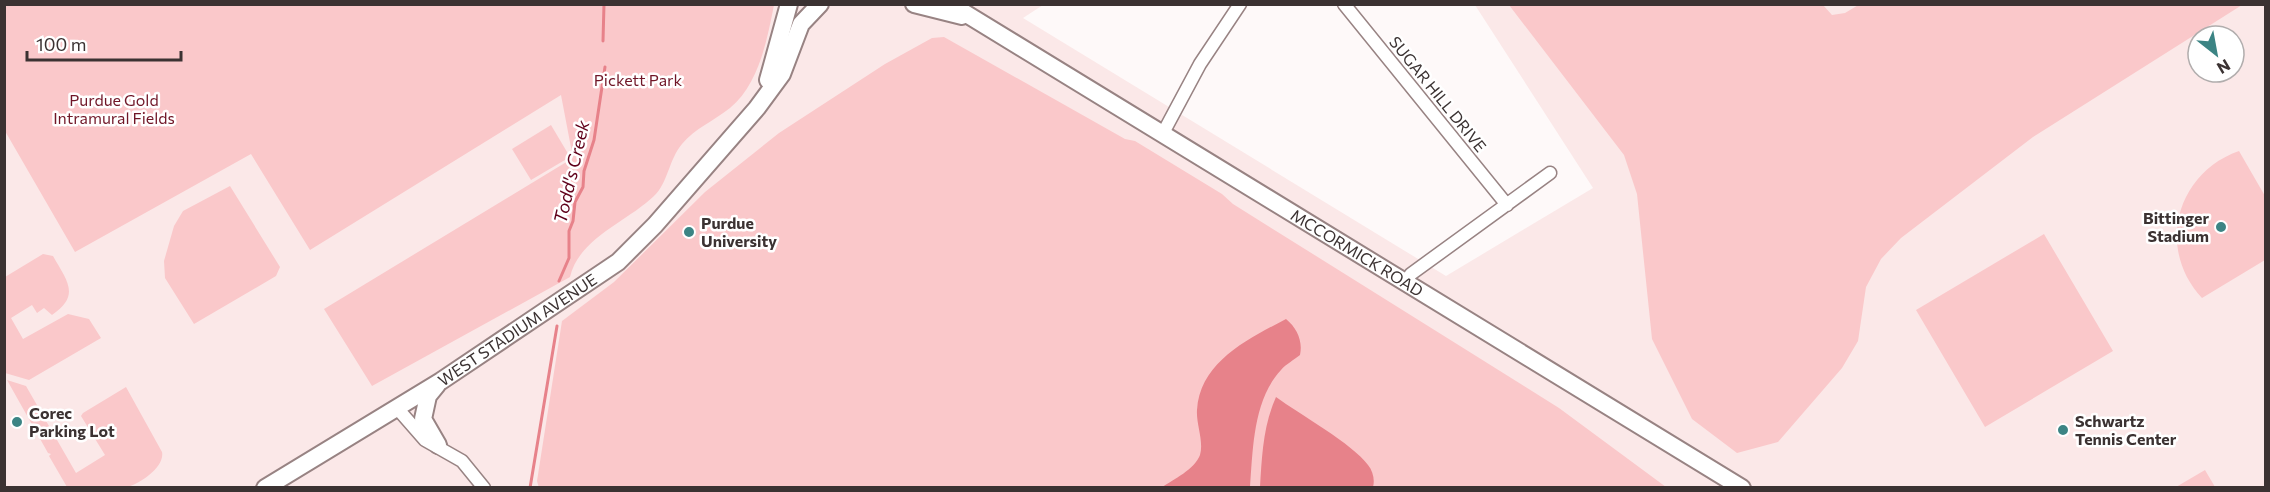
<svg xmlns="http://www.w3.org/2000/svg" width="2270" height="492" font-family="Commissioner,sans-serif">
  <rect width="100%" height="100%" fill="#fef9f9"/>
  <path fill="#fbe8e8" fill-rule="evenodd" d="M4,5h1039l-20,13 423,258 147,-88 -118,-183h790v482h-2260zM2198,36h36v36h-36z"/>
  <path fill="#fac8ca" d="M4,5l1,-1 769,1c-7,35 -15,79 -44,103 -16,13 -35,20 -48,36 -13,15 -14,39 -28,52 -27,26 -75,42 -84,81l-198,109 -48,-77 249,-151 -12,-63 -251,155 -59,-96 -176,98 -70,-121z
    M1823,5l9,10 13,-2 15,-9 382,1 -209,132 -132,101 -20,21 -15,28 -8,54 -16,27 -64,74 -41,11 -45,-34 -40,-80 -15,-145 -13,-39 -115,-150z
    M944,37l181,102 10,2 87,53 11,10 326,204 107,79 -1127,1 -2,-7 25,-160 52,-39 91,-90 74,-59 106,-69 47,-26z
    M551,125l19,32 -39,23 -19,-31z
    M2239,151l26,45v64l-63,38c-46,-49 -26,-125 37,-147z
    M230,186l50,81 -4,9 -82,48 -29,-46 -1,-17 10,-35 9,-15z
    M2044,234l69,117 -128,76 -69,-117z
    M43,254l10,2c14,25 28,39 -1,59l-8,-7 -7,5 -5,-8 -21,13 12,21 45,-25 21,5 12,19 -72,42 -24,-7v-96z
    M7,380l19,6 50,87 29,-18 -24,-39 2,-3 43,-26 36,65c3,15 -21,31 -34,35 -13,5 -45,1 -61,0l-18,-31 2,-2 -3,-1z
    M2205,470l10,17h-39z"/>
  <path fill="#e7828a" d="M1286,319c11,9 17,22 14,36 -6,5 -14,9 -19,15 -28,30 -28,79 -31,117h-88c11,-7 33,-18 38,-32 4,-14 -4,-31 -3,-45 3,-48 51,-71 89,-91z
    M1276,397c23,17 77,47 92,68 5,6 7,15 5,22h-113c2,-31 3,-61 16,-90z"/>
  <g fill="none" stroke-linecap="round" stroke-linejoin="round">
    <path stroke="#e7828a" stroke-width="3" d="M603,41l1,-37
      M559,281l10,-23v-27l4,-10 2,-19 8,-15 1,-16 10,-31 11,-73
      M530,488l27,-162"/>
    <defs>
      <path id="street" d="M1344,4l163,201
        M1162,135l38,-71 40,-60
        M1405,283l6,-9 139,-101
        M397,408l28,32 37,21 22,27"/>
      <g id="secondary">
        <path d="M914,4l48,12"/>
        <path id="s1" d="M950,4l792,484"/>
        <path d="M768,80l21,-76"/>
        <path d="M437,385l-9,11 -5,23 15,26"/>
        <path id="s2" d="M265,488l176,-107 177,-119 37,-37 102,-117 25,-34 19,-50 19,-20"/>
      </g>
    </defs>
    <use href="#street" stroke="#988383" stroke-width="15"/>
    <use href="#secondary" stroke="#988383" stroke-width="20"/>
    <use href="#street" stroke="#fff" stroke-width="12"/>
    <use href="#secondary" stroke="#fff" stroke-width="16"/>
  </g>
  <g fill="#3c8484" stroke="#fff" stroke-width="2">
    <circle cx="2221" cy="227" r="6"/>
    <circle cx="689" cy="232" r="6"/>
    <circle cx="17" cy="422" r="6"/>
    <circle cx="2063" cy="430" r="6"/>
  </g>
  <g text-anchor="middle" stroke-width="5" stroke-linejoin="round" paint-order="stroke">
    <g font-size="16" fill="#701627" stroke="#fff">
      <text x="638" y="86">Pickett Park</text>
      <text x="114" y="106">Purdue Gold<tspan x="114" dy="18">Intramural Fields</tspan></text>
    </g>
    <g font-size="16" fill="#3b3232" stroke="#fff">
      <text transform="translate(1438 94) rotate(51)" y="6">SUGAR HILL DRIVE</text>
      <text dy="6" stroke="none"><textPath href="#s1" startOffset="477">MCCORMICK ROAD</textPath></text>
      <text dy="6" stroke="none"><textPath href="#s2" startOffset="298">WEST STADIUM AVENUE</textPath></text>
    </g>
    <g font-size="16" font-weight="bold" fill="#3b3232" stroke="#fff" text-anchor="start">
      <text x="2209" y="224" text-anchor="end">Bittinger<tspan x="2209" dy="18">Stadium</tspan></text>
      <text x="701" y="229">Purdue<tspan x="701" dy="18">University</tspan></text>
      <text x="29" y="419">Corec<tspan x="29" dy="18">Parking Lot</tspan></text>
      <text x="2075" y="427">Schwartz<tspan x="2075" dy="18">Tennis Center</tspan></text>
    </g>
    <g font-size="18" font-style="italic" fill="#60001a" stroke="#fff">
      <text transform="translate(572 172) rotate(-77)" y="6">Todd's Creek</text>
    </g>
  </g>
  <rect width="2270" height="492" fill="none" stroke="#3b3232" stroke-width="12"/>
  <g transform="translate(2216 54) rotate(149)"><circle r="28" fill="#ffffff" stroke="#b1adad" stroke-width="1.5"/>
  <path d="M0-4.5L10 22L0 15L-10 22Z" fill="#3c8484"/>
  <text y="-9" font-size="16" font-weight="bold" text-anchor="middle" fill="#3b3232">N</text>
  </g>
  <path d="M27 51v9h154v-9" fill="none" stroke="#3b3232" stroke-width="3"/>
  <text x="36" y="51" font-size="18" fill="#3b3232" stroke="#ffffff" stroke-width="4.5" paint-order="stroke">100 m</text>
</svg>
